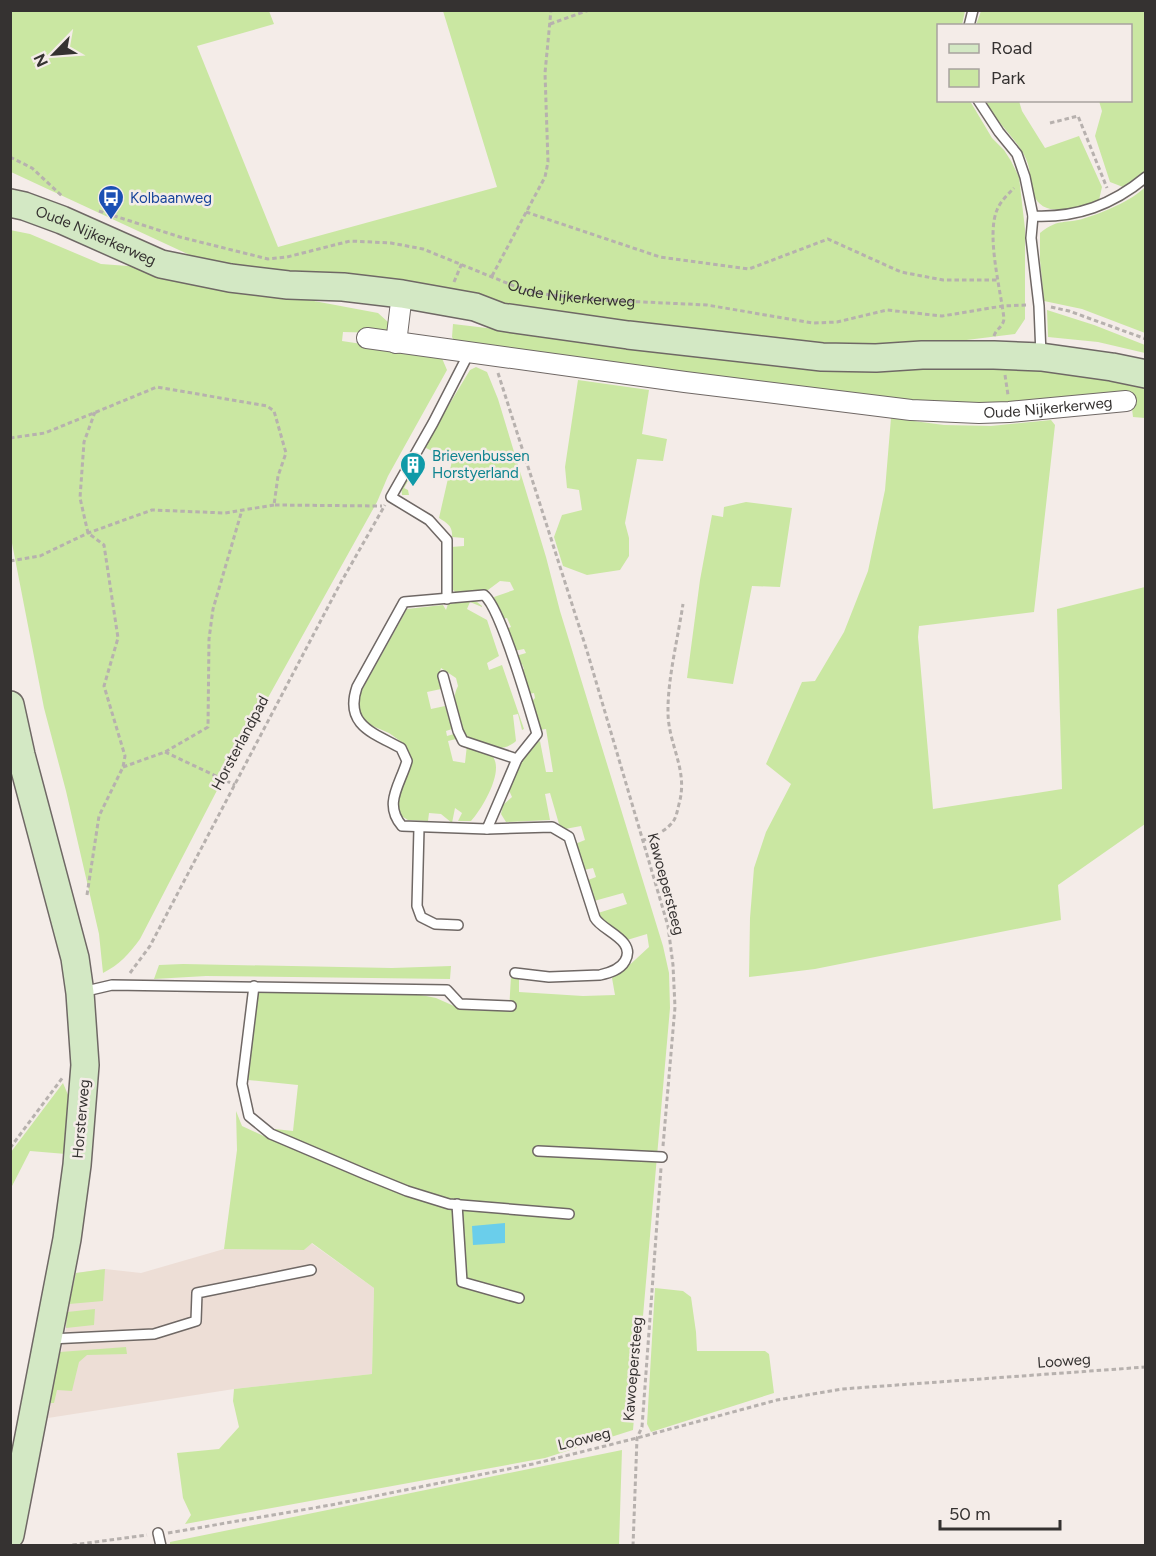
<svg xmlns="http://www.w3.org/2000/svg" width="1156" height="1556" font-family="Figtree,sans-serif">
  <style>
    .built { fill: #edded6 }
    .green { fill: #cae7a2 }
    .water { fill: #6aceeb }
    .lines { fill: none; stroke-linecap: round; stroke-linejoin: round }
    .lane-casing { stroke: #6f6865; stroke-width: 12 }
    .street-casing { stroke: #6f6865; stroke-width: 22 }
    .secondary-casing { stroke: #6f6865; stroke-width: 30 }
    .path { stroke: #b7b1ae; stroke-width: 3; stroke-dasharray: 4.5 3; stroke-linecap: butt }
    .lane { stroke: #fff; stroke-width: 9 }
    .street { stroke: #fff; stroke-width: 20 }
    .secondary { stroke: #d3e8c4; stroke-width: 27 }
    .labels { text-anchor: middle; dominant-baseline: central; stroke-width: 5; stroke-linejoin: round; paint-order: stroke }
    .transit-label { font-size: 15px; fill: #164399; stroke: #f4ece8; text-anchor: start }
    .street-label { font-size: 15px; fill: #353231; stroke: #f4ece8 }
    .culture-label { font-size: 15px; fill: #0d838f; stroke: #f4ece8; text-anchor: start }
  </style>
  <rect width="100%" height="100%" fill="#f4ece8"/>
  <polygon class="built" points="311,1243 374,1288 372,1374 234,1389 48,1418 66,1328 67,1312 76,1273 105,1269 141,1273 224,1249 304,1250"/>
  <g class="green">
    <polygon points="11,11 269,11 274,24 197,46 278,247 497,187 443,11 965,11 962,25 938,26 938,100 970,101 992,138 1004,150 1011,161 1019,177 1025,229 1025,319 1015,334 918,346 782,344 277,274 194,257 11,172"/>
    <polygon points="981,11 1145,11 1145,171 1123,187 1110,182 1095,136 1102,111 1099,101 1130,100 1130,26 976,25"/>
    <path d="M986,101H1019L1022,111L1045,148L1079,136L1102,187L1099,200C1080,207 1042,221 1033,193C1029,179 1032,168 1023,153C1012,134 995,121 986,101Z"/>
    <path d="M1145,187V333L1082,309L1044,301L1040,260V233C1060,217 1065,225 1085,218C1102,213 1133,200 1145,187Z"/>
    <path d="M10,230L30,234L101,264L142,267L244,288L378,313L388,322V329L382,333L343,332L342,341L441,356L447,370L388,476L377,502L226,773L140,939C129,954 119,965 103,973L99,934L66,791L44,708L11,538Z"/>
    <polygon points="1047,310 1094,325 1145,345 1145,353 1098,342 1048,337"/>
    <polygon points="453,324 816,367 969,360 1145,380 1145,418 1133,417 1130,392 1035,402 916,405 456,344 452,337"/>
    <path d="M476,367L487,372L498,399L546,557L560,611L663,946L669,973L670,1008L633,1430L545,1458L185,1524L191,1515L183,1498L177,1453L219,1449L239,1427L233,1401L234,1389L372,1374L374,1288L312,1243L304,1250L224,1249L237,1150L236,1111L242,1126L270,1139L275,1129L293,1131L298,1085L248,1080L258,988L416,994L436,998L463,1010L509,1011L511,976L519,977V992L583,996L615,995L612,978L623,971L649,947L647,934L627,940L600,919L598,913L627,904L623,893L594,901L588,880L596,877L593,868L584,870L575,844L585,840L581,826L565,829L559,824L550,793L545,794L550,820L506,822L501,814L503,805L512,797L507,786L530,747L540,741L546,772H553L546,729L540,730L531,702L535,698L534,693L529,694L521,671L524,669L522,664L519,665L516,656L526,653L524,649L514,651L506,629L511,627L507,618L501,619L494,597L514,590L510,582L500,581L488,590L458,594L453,590L451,547L464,546V538L452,537C453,526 447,523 439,518L452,461L424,447L406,479L408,481L404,488L408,490L409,495H402L401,484L470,370Z"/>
    <polygon points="578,380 649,390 642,434 667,439 663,461 637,459 625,523 629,538 629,556 620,570 587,575 563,566 554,537 562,515 582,510 579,490 567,488 565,467"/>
    <polygon points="891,418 944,425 991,426 1051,420 1055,425 1034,612 919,626 918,637 933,809 1062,789 1057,609 1145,587 1145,824 1058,885 1061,920 815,969 749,977 750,918 754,868 766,832 791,784 766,764 802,682 815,681 844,632 868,571 885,490"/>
    <polygon points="746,502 792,508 780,587 752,586 733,684 687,678 700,580 712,515 723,517 724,507"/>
    <path d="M471,601L477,602L482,606V607L470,602L467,609L487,620L499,656L487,663L489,670L502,665L524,729L522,730L518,714L513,715L516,741C512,745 505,748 499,748C493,748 468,739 464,734C454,723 451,698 458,686L456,678L441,668L438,678L441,689L427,692L431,709L445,706L452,729L446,731L447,736L454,734L456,739L448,741L453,761L465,763L467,745C476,747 487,749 493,757C504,772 482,809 471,821H458L462,813L455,808L452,823L441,814L429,813L428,821L408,820L398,814L396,801L409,767V755L403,743L389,733L368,724L359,714L358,697L407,609L443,605L446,610L448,604Z"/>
    <polygon points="183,964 392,968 451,966 450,979 206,976 154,979 159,965"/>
    <polygon points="63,1083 71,1102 66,1154 30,1151 11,1188 11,1152"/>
    <polygon points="105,1269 103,1301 69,1304 76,1273"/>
    <polygon points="655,1288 683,1291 691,1297 696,1332 697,1351 765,1351 769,1354 774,1393 651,1432 647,1424"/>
    <polygon points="95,1309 94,1325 66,1328 67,1312"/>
    <polygon points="126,1347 127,1354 87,1355 79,1362 72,1391 57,1390 54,1403 49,1403 60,1352"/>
    <polygon points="622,1450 619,1545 170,1546 170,1542"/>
  </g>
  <polygon class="water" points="505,1223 505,1243 473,1245 472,1226"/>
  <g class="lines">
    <defs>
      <g id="lane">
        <polyline points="969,26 973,10"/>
        <polyline points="978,100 999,132 1017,154 1025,177 1033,216 1031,238 1039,306 1041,355"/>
        <path d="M1033,216C1077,218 1112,205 1146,177"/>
        <path d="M484,595C501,608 529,708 537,734L517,759L487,829L402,826C383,804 400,785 407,761L401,748C373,733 344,725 357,687L404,602Z"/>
        <polyline points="447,599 447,540 429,520 391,497 433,423 469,353"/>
        <polyline points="443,676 458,731 463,741 517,759"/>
        <polyline points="419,828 417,906 421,917 435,924 458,925"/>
        <path d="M487,829L552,827L569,837L595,918C602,931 637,940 625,961C620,970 609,973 600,975L549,977L515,973"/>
        <polyline points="254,986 242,1084 249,1116 271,1134 365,1174 407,1191 449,1204 569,1214"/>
        <polyline points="82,992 112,985 447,990 460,1004 511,1006"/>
        <polyline points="538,1151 662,1157"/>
        <polyline points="457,1204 462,1282 519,1298"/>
        <polyline points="50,1339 154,1334 196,1321 197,1293 311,1270"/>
        <polyline points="158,1533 161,1546"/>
      </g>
      <g id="street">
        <path id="s2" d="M367,338L685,382L911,410L979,413L1009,412L1126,401"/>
        <polyline points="396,343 402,294"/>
      </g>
      <g id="secondary">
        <path id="s3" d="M10,203L24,206L62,220L161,264L230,278L288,285L343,287L402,294L475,307L501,317L628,335L822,357L876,358L922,355H994L1041,357L1112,367L1146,374"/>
        <polyline points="10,705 21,755 75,958 80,993 85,1065 77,1165 67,1239 10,1535"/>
      </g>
    </defs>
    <use href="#lane" class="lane-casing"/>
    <use href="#street" class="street-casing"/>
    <use href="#secondary" class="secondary-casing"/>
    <g class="path">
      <polyline points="550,24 589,10"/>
      <polyline points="1050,123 1078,116 1107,188"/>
      <polyline points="10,157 32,168 62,196"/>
      <path id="s1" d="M99,211L180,237L268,259L287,257L350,241L391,243L423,249L524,290L550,295L601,300L707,305L813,323L837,322L887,310L942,316L1003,306L1026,305"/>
      <polyline points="526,212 660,257 749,269 828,239 901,272 943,280 998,280"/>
      <polyline points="492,276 545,177 548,162 545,73 551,10"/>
      <polyline points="454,282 462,263"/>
      <polyline points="1051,307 1069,311 1146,339"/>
      <path d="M994,336C996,329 1003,327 1004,319C1001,291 986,236 997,210C1000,202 1008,194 1014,188"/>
      <polyline points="498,373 587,651 668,926 673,965 675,1007 663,1146"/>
      <polyline points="1005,375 1008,395"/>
      <polyline points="10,438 45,433 157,387 267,406 274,411 286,453 278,476 274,505 382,506"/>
      <polyline points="10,561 40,556 88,533 152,510 225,513 274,505"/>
      <polyline points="165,752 235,785"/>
      <polyline points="123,767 165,752 208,727 209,639 213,609 242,510"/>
      <path d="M642,841C651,836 663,833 670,825C676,820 677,812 679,804C689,769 667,744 668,709C668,678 678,637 683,604"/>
      <polyline points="87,895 99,816 123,767 125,756 104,686 118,638 104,545 88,533 80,498 84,442 95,412"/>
      <polyline points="130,973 150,946 340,584 385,505"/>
      <polyline points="10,1148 63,1077"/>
      <polyline points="168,1533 331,1505 533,1464 637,1438 777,1400 842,1389 1146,1367"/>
      <polyline points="65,1546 147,1535"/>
      <polyline points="633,1546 637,1438 642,1427 661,1168"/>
    </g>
    <use href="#lane" class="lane"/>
    <use href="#street" class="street"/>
    <use href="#secondary" class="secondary"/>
  </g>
  <defs>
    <symbol id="bus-pin" viewBox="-11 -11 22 30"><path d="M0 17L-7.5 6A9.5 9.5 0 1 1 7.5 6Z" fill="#1a4fb4" stroke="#f4ece8"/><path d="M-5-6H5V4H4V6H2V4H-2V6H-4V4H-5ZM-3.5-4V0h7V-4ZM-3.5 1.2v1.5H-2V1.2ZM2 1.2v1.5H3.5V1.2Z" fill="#fff"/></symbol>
    <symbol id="building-pin" viewBox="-11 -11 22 30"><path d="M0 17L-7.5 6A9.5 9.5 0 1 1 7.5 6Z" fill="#0f9aa8" stroke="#f4ece8"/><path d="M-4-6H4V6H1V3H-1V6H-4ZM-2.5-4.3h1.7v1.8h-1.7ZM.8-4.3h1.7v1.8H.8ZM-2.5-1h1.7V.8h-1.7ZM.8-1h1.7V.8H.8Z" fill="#fff"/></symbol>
  </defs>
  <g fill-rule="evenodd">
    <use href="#bus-pin" x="96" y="183" width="30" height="40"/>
    <use href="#building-pin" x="398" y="450" width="30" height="40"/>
  </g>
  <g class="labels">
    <g class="transit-label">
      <text x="130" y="198">Kolbaanweg</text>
    </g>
    <g class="street-label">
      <text stroke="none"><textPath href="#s3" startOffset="92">Oude Nijkerkerweg</textPath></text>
      <text stroke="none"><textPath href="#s1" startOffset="490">Oude Nijkerkerweg</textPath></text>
      <text stroke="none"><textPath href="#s2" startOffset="686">Oude Nijkerkerweg</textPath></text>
      <text transform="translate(240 743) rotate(-62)">Horsterlandpad</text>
      <text transform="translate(666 884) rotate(75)">Kawoepersteeg</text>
      <text transform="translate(81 1119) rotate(-85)">Horsterweg</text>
      <text transform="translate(1064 1361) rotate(-4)">Looweg</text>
      <text transform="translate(633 1369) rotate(-85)">Kawoepersteeg</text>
      <text transform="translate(584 1439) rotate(-14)">Looweg</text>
    </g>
    <g class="culture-label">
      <text x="432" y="456">Brievenbussen<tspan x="432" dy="17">Horstyerland</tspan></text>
    </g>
  </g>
  <rect width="1156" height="1556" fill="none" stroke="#353231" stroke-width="24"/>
  <rect x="937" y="24" width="195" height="78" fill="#f4ece8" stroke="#a8a29f" stroke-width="1.5"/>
  <rect x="949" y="44" width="30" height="9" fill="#d3e8c4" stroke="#a8a29f" stroke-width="1.5"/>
  <text x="991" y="54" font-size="18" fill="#353231">Road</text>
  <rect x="949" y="69" width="30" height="18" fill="#cae7a2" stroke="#a8a29f" stroke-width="1.5"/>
  <text x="991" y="84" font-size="18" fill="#353231">Park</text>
  <g transform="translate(54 54) rotate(245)" stroke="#f4ece8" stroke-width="4.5" paint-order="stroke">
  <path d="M0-4.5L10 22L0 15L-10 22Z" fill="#353231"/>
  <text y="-9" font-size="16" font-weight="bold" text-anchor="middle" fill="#353231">N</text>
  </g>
  <path d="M940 1520v9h120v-9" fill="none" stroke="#353231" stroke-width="3"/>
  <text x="949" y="1520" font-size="18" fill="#353231" stroke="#f4ece8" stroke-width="4.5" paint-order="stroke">50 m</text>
</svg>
